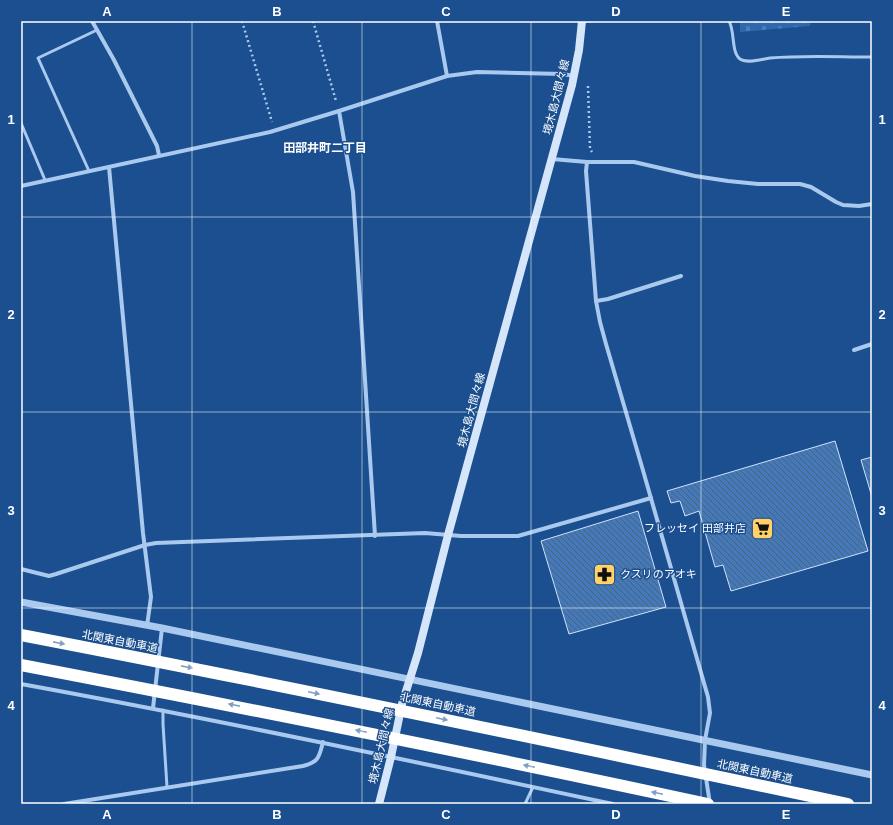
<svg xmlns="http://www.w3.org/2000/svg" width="893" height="825" font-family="Arial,'Noto Sans JP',sans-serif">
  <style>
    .cemetery { fill: url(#cemetery-stones) }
    .building { fill: url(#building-back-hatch); stroke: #cfe3fa }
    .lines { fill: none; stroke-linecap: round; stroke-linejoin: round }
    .path { stroke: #a9c9ee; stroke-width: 2.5; stroke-dasharray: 2 3; stroke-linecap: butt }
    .service { stroke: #a9c9ee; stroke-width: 3 }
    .minor { stroke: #a9c9ee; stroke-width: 4 }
    .tertiary { stroke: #a9c9ee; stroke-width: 7 }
    .secondary { stroke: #d6e6fa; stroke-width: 8 }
    .motorway-bridge { stroke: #fff; stroke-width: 12 }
    .oneway { fill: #829ec1 }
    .grid { fill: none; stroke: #fff; stroke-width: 1; stroke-opacity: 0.55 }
    .labels { text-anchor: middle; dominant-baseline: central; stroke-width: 3; stroke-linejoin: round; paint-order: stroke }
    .street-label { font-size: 11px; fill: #fff; stroke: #1b4f8f }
    .poi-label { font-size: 11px; fill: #fff; stroke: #1b4f8f; text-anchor: end }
    .neighbourhood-label { font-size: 12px; font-weight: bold; fill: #fff; stroke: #1b4f8f }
    .neatline { fill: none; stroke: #fff; stroke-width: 1.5 }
    .grid-label { font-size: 13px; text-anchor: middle; font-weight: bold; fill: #fff }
  </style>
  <defs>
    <pattern id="cemetery-stones" width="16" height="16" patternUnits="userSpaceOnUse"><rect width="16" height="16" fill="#2e69ad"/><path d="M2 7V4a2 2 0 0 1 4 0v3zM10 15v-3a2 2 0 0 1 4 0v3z" fill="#4d80b9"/></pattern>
    <pattern id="building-back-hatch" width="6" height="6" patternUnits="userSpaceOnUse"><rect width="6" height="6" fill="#4478b7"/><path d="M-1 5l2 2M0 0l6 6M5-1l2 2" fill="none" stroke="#486282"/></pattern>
  </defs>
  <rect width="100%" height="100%" fill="#1b4f8f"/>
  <polygon class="cemetery" points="740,21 810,21 810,26 740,32"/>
  <g class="building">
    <polygon points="835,441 868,551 731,591 723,565 715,567 699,511 685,516 680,501 671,503 667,491"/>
    <polygon points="872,457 872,497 861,460"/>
    <polygon points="638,511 666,607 569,634 541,541"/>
  </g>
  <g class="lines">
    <g class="path">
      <polyline points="242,21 272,122"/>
      <polyline points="313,21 336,101"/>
      <polyline points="588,86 590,149 592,152"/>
    </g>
    <g class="service">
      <polyline points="582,21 592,21"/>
      <path d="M729,21C735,31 731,52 740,59C747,64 762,59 770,58C803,55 838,57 872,57"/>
      <polyline points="21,123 45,180"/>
      <polyline points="89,171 38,58 97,30"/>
      <polyline points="163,710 163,724 167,787"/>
      <polyline points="525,804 533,787"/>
    </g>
    <g class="minor">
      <polyline points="92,21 114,60 157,146 159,155"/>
      <polyline points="437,21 447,76"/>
      <polyline points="339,111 353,192 375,536"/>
      <polyline points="552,159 587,162 634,162 695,176 728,181 758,184 800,184 811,187 836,202 843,205 859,206 872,204"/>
      <polyline points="587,162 586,171 596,301 600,322 606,344 642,467 708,697 710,713 705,740 704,765 710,804"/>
      <polyline points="109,167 143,533 151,597 147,626"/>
      <polyline points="21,186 270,132 339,111 447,76 477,72 563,74 574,76"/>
      <polyline points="596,301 608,299 681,276"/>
      <polyline points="854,350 872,344"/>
      <polyline points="21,569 49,576 56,574 145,545 156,543 425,533 461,536 518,536 651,498"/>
      <path d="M21,684C219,720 416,762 613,804"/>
      <polyline points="153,708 162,628"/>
      <path d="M64,804L303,766C319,762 319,757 323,742"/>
    </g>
    <polyline class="tertiary" points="21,602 162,628 872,775"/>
    <polyline class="secondary" points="379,804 391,757 402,704 418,653 448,535 572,85 579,50 582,21"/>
    <g class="motorway-bridge">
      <path d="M21,635C297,688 573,746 848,804"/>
      <path d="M21,665C251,709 480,755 708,804"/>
    </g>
  </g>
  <defs><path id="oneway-solid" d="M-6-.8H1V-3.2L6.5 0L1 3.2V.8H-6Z"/></defs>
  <g class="oneway">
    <use href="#oneway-solid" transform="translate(59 643) rotate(11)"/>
    <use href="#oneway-solid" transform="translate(187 667) rotate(11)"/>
    <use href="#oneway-solid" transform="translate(314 693) rotate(12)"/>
    <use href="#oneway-solid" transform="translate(234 705) rotate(-169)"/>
    <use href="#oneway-solid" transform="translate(442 719) rotate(12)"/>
    <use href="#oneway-solid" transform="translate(361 731) rotate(-168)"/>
    <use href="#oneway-solid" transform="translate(529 766) rotate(-168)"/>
    <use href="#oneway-solid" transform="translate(657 793) rotate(-168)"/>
  </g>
  <path class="grid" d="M192,21V804M362,21V804M531,21V804M701,21V804M21,217H872M21,412H872M21,608H872"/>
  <defs>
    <symbol id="supermarket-square" viewBox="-11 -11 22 22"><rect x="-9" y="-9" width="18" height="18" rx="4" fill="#ffd166" stroke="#1b4f8f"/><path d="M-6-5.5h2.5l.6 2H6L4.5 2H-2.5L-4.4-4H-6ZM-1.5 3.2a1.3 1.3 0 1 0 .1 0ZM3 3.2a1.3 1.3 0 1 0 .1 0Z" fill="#111"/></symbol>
    <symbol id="pharmacy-square" viewBox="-11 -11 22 22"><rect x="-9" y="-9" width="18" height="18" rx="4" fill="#ffd166" stroke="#1b4f8f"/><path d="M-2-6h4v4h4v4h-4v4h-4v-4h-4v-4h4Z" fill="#111"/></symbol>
  </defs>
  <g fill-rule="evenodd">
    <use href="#supermarket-square" x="750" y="516" width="25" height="25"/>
    <use href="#pharmacy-square" x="592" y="562" width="25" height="25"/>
  </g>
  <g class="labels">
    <g class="street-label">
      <text transform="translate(556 97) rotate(-76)">境木島大間々線</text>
      <text transform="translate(471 410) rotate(-75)">境木島大間々線</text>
      <text transform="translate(120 641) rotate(11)">北関東自動車道</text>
      <text transform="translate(438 704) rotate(12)">北関東自動車道</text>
      <text transform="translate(381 746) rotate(-77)">境木島大間々線</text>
      <text transform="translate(755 771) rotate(12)">北関東自動車道</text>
    </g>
    <g class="poi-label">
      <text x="746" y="528">フレッセイ 田部井店</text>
      <text x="620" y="574" text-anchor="start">クスリのアオキ</text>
    </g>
    <g class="neighbourhood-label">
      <text x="325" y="148">田部井町二丁目</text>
    </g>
  </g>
  <rect width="893" height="825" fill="none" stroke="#1b4f8f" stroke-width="44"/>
  <rect x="22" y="22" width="849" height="781" class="neatline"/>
  <g class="grid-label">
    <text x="107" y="16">A</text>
    <text x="277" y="16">B</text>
    <text x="446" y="16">C</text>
    <text x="616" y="16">D</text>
    <text x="786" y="16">E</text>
    <text x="11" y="124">1</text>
    <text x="882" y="124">1</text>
    <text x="11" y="319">2</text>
    <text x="882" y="319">2</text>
    <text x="11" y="515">3</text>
    <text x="882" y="515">3</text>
    <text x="11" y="710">4</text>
    <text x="882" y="710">4</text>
    <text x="107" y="819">A</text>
    <text x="277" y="819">B</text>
    <text x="446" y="819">C</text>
    <text x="616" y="819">D</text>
    <text x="786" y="819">E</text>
  </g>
</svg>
